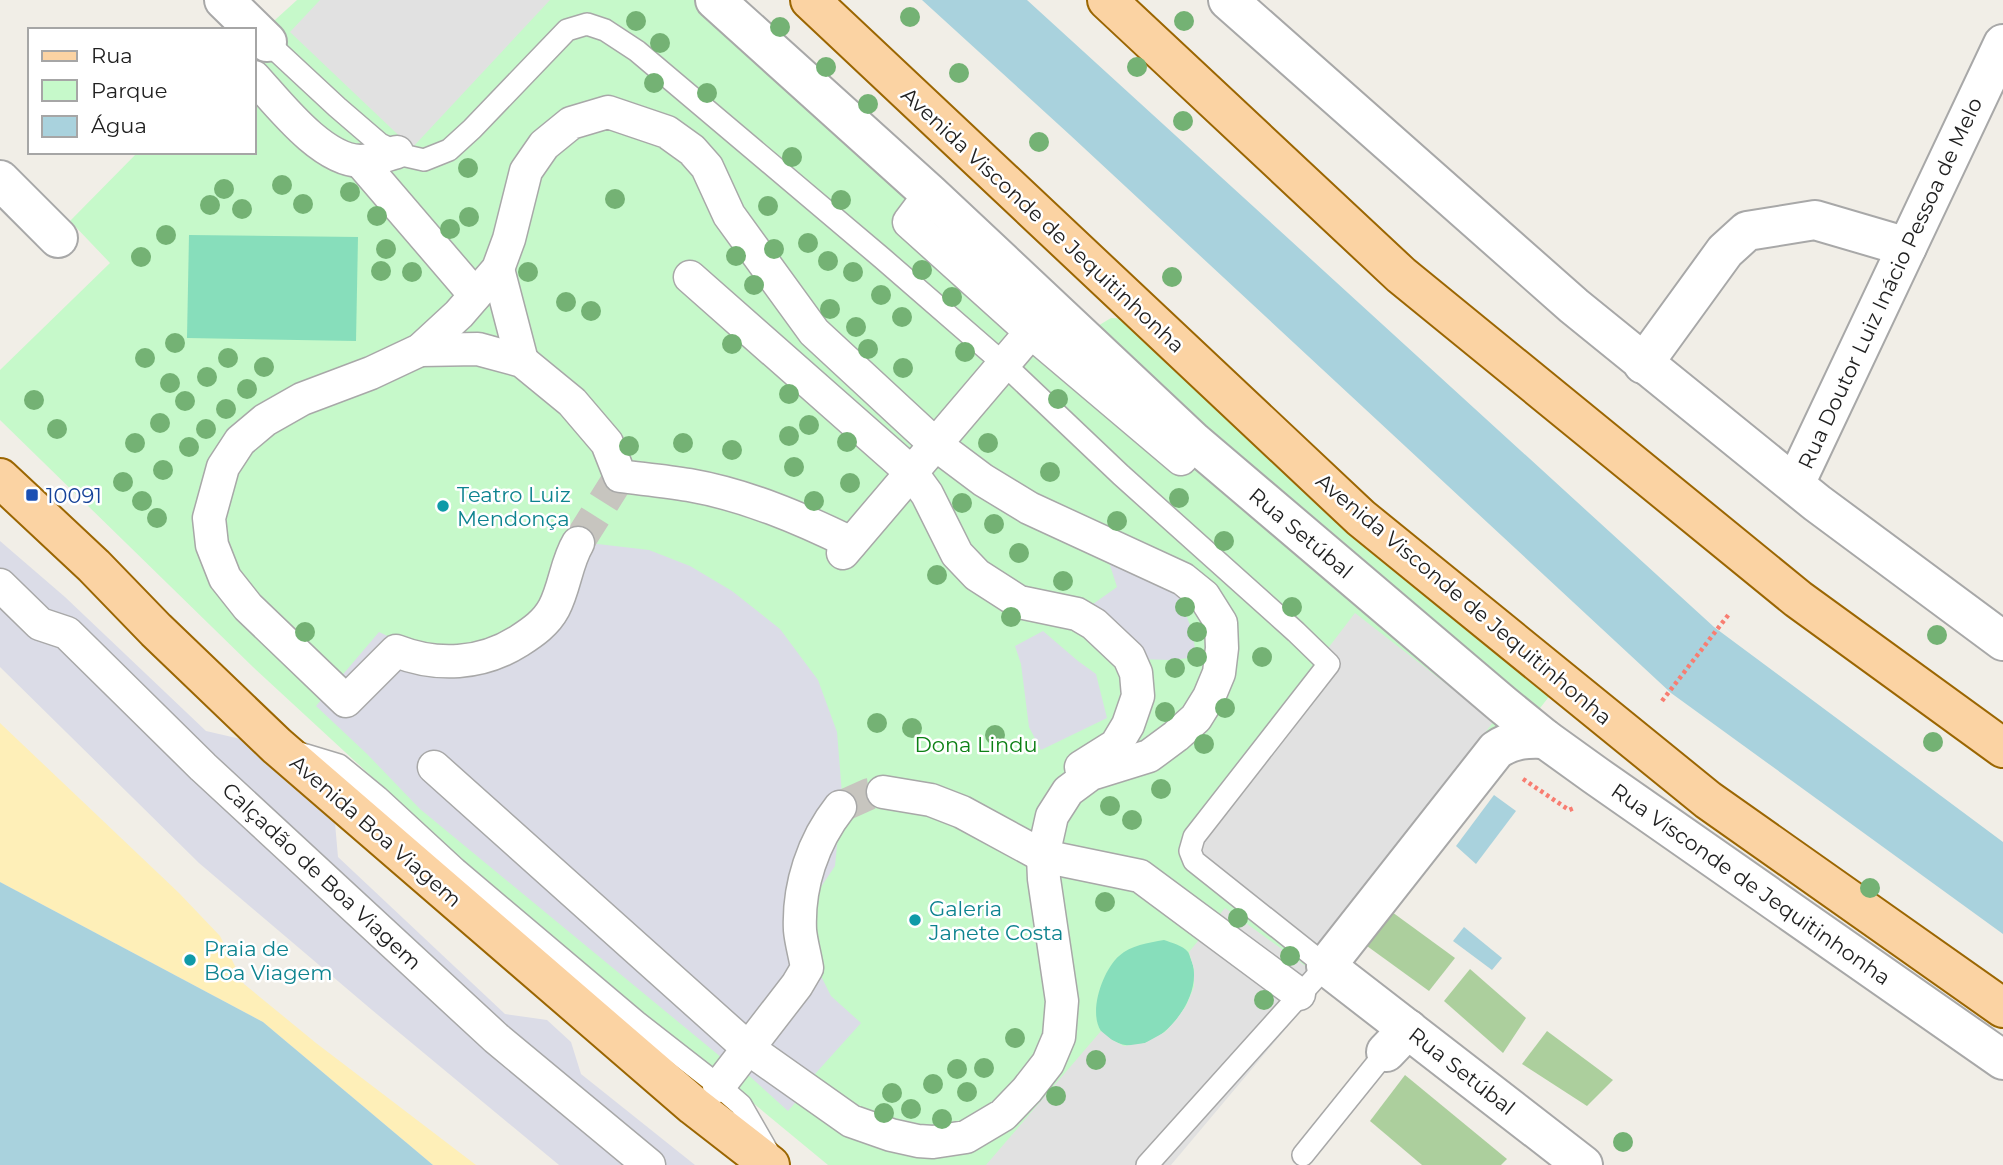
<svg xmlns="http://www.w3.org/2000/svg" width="2003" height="1165" font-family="Montserrat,sans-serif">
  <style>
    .forest { fill: #accf9d }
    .sand { fill: #feefb8 }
    .park { fill: #c6f9ca }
    .pitch { fill: #87debb }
    .parking { fill: #e1e1e1 }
    .plaza { fill: #dbdce7 }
    .water { fill: #a9d2dd }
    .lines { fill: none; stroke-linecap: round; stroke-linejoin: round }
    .pedestrian-tunnel { stroke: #c7c5bf; stroke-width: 32; stroke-dasharray: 32 16; stroke-linecap: butt }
    .service-casing { stroke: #a8a8a8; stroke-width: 24 }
    .pedestrian-casing { stroke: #a8a8a8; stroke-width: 35 }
    .minor-casing { stroke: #a8a8a8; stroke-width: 42 }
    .tertiary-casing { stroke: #a8a8a8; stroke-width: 42 }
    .primary-casing { stroke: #9b6602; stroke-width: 42 }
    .path { stroke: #f87d71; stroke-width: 4.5; stroke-dasharray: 3.5 3.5; stroke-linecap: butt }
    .service { stroke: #fff; stroke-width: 21 }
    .pedestrian { stroke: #fff; stroke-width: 32 }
    .minor { stroke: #fff; stroke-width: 38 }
    .tertiary { stroke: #fff; stroke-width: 38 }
    .primary { stroke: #fbd3a3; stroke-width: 38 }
    .tree { fill: #74b274 }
    .transit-dot { fill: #1a4fb4; stroke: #fff; stroke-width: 2.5 }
    .culture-dot { fill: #0f9aa8; stroke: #fff; stroke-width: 2.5 }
    .labels { text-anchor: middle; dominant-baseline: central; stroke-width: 5; stroke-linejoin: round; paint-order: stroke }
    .street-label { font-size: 21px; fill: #212121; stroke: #fff }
    .culture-label { font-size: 21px; fill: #0d838f; stroke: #fff; text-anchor: start }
    .transit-label { font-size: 21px; fill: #164399; stroke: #fff; text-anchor: start }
    .park-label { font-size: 21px; fill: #0d8015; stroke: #fff }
  </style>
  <rect width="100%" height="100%" fill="#f1eee7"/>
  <g class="forest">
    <polygon points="1392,912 1455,958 1429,991 1367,946"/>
    <polygon points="1470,969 1526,1018 1503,1053 1444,1001"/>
    <polygon points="1547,1031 1613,1080 1587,1106 1522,1064"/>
    <polygon points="1405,1075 1507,1159 1501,1165 1422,1165 1370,1121"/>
  </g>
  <polygon class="sand" points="0,723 179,893 220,936 244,984 316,1043 476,1165 433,1165 263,1022 0,882"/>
  <polygon class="park" points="297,0 699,0 1096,327 1111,318 1131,319 1565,676 1350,953 1168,1165 828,1165 523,913 436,836 253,667 0,420 0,370 110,263 70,221 138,152 254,152 254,39"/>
  <g class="pitch">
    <polygon points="189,235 358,237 356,341 187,338"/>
    <path d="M1164,940C1172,943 1182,945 1188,952C1189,953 1191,960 1192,962C1205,1000 1153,1063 1114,1041C1110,1039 1103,1035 1101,1031C1088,1012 1103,970 1119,956C1131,945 1148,943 1164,940Z"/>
  </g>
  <g class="parking">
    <polygon points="320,0 550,0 412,148 290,32"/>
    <polygon points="1355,613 1494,721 1321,947 1182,839"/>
    <polygon points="1225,908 1326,981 1171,1165 986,1165 1101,1031 1112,1040 1124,1046 1145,1043 1165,1032 1176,1020 1186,1006 1194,987 1194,969 1189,952"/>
  </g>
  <g class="plaza">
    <polygon points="0,541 65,597 206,731 245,740 318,803 335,823 338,857 505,1014 547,1020 571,1042 581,1074 695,1165 559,1165 372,1010 199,863 0,667"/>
    <polygon points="589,543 649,550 690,566 732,591 780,629 818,680 837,732 842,794 835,866 821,887 813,905 815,964 831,996 861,1023 815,1074 807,1089 788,1111 745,1072 733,1067 420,809 367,754 316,706 379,632 398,641 428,649 496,642 528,623"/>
    <polygon points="1107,556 1151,573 1179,596 1191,628 1197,657 1172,660 1137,659 1086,609 1117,587"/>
    <polygon points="1043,631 1078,661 1096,674 1107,718 1041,750 1029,727 1021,664 1015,646"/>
  </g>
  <g class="water">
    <polygon points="922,0 1027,0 1714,627 2003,842 2003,934 1671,693 1070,135"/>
    <polygon points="1494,795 1516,811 1476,864 1456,846"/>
    <polygon points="0,882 263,1022 433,1165 0,1165"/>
    <polygon points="1464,927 1502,958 1492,970 1453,941"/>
  </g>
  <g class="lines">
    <g class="pedestrian-tunnel">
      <polyline points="578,543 620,476"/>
      <polyline points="840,807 869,794 883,792"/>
    </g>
    <defs>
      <g id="service">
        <polyline points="267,42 337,107 380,144 402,155 424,160 449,150 472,129 567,30 587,24 605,30 637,51 882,258 1004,364 1121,475 1296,632 1329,664 1194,837 1190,851 1194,861 1326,966 1147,1165"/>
        <polyline points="296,752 339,765 378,797 456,869 637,1022 719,1086 741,1105 768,1152"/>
        <polyline points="1303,1155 1386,1052"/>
      </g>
      <g id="pedestrian">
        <path d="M254,77C278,103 321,160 360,161C371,161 386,155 397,152"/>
        <polyline points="360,161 475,295"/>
        <polyline points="930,194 909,222 1031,332 1181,459 1194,442"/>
        <polyline points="498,269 522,361"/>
        <polyline points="690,277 911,472 927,494 957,554 977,575 1019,602 1077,614 1094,624 1129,657 1136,673 1138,696 1128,725 1116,745 1081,767"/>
        <path d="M420,350L478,349L522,361L572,402L607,443L620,476C643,479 666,481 689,485C746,495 800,518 851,543"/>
        <polyline points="843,553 1031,332"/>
        <polyline points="0,585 40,624 67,633 203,767 496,1038 649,1165"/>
        <path d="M434,767L749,1049L851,1121L891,1135L918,1141L933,1142L966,1137L1003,1115L1027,1090L1048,1063L1059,1037L1062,1001L1044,879L1043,856L1052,816L1068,791L1091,774L1149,756L1176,736L1196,718L1209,697L1219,673L1222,648L1221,623L1204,596L1183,579L1029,508L983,480L935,444L814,332L729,215L707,167L692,150L667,132L608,112L571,123L544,145L526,171L509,239L498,269L459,314L420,350L371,373L302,399L265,420L240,441L223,467L209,518L212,545L225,578L248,607L346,701L396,651C437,667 481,665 519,641C533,632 546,623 554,608C565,587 566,563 578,543"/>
        <polyline points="883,792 931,800 962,812 1043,856 1140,876 1299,994"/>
        <path d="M719,1086L797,985L807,968C805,955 801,942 800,930C798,886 813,841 840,807"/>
      </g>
      <g id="minor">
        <polyline points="224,0 267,42"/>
        <polyline points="0,180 58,238"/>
        <polyline points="1643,364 1725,251 1747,231 1815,220 1907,247"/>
        <polyline points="1795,484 2003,44"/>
        <polyline points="1386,1052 1408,1029"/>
      </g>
      <g id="tertiary">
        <polyline points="715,0 930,194 1194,442 1502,704 1545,739 1595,775 2003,1060"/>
        <polyline points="1228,0 1574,306 1817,503 2003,641"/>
        <path d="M1545,739C1526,738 1512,739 1496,750L1326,966L1583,1165"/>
      </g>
      <g id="primary">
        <polyline points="810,0 1361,518 1708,800 2003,1008"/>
        <polyline points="1107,0 1401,275 1798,599 2003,748"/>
        <polyline points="0,478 94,566 156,630 277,746 694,1106 770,1165"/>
      </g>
    </defs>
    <use href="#service" class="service-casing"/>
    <use href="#pedestrian" class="pedestrian-casing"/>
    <use href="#minor" class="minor-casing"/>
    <use href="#tertiary" class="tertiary-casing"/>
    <use href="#primary" class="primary-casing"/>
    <g class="path">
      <polyline points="1662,701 1729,614"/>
      <polyline points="1523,779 1569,810 1574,808"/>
    </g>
    <use href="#service" class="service"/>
    <use href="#pedestrian" class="pedestrian"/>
    <use href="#minor" class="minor"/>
    <use href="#tertiary" class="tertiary"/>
    <use href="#primary" class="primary"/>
  </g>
  <g class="tree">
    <circle cx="910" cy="17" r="10"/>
    <circle cx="636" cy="21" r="10"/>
    <circle cx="1184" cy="21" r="10"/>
    <circle cx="780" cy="27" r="10"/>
    <circle cx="660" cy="43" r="10"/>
    <circle cx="826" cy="67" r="10"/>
    <circle cx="1137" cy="67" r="10"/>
    <circle cx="959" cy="73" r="10"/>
    <circle cx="654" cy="83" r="10"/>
    <circle cx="707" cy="93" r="10"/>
    <circle cx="868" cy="104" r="10"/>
    <circle cx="1183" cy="121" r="10"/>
    <circle cx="1039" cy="142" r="10"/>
    <circle cx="792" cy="157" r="10"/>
    <circle cx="468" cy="168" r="10"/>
    <circle cx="282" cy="185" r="10"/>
    <circle cx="224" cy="189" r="10"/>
    <circle cx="350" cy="192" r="10"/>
    <circle cx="615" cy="199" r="10"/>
    <circle cx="841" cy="200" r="10"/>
    <circle cx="303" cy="204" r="10"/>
    <circle cx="210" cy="205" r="10"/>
    <circle cx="768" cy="206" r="10"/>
    <circle cx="242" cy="209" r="10"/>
    <circle cx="377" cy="216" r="10"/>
    <circle cx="469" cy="217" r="10"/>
    <circle cx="450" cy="229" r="10"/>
    <circle cx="166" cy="235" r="10"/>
    <circle cx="808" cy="243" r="10"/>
    <circle cx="386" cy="249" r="10"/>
    <circle cx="774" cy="249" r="10"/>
    <circle cx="736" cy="256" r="10"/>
    <circle cx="141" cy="257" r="10"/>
    <circle cx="828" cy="261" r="10"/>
    <circle cx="922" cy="270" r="10"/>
    <circle cx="381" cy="271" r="10"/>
    <circle cx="412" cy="272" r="10"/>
    <circle cx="528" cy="272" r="10"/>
    <circle cx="853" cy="272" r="10"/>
    <circle cx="1172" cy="277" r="10"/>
    <circle cx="754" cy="285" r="10"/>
    <circle cx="881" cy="295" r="10"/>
    <circle cx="952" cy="297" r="10"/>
    <circle cx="566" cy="302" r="10"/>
    <circle cx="830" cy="309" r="10"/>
    <circle cx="591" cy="311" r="10"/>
    <circle cx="902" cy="317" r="10"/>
    <circle cx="856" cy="327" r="10"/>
    <circle cx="175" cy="343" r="10"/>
    <circle cx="732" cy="344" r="10"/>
    <circle cx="868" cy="349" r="10"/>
    <circle cx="965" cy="352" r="10"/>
    <circle cx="145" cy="358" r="10"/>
    <circle cx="228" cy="358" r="10"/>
    <circle cx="264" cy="367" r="10"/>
    <circle cx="903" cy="368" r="10"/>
    <circle cx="207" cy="377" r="10"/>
    <circle cx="170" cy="383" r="10"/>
    <circle cx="247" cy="389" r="10"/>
    <circle cx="789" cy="394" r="10"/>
    <circle cx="1058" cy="399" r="10"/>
    <circle cx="34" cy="400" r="10"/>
    <circle cx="185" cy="401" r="10"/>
    <circle cx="226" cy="409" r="10"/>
    <circle cx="160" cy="423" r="10"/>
    <circle cx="809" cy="425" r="10"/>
    <circle cx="57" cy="429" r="10"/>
    <circle cx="206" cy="429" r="10"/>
    <circle cx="789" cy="436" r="10"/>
    <circle cx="847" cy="442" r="10"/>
    <circle cx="135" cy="443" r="10"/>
    <circle cx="683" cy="443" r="10"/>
    <circle cx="988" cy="443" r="10"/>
    <circle cx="629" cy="446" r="10"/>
    <circle cx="189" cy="447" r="10"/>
    <circle cx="732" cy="450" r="10"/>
    <circle cx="794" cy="467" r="10"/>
    <circle cx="163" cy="470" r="10"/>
    <circle cx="1050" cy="472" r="10"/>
    <circle cx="123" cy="482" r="10"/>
    <circle cx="850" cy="483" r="10"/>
    <circle cx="1179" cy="498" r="10"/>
    <circle cx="142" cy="501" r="10"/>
    <circle cx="814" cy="501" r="10"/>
    <circle cx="962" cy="503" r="10"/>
    <circle cx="157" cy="518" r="10"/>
    <circle cx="1117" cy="521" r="10"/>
    <circle cx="994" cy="524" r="10"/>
    <circle cx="1224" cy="541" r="10"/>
    <circle cx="1019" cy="553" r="10"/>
    <circle cx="937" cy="575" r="10"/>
    <circle cx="1063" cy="581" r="10"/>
    <circle cx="1185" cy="607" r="10"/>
    <circle cx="1292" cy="607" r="10"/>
    <circle cx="1011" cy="617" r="10"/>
    <circle cx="305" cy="632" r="10"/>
    <circle cx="1197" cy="632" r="10"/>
    <circle cx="1937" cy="635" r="10"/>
    <circle cx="1197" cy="657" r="10"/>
    <circle cx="1262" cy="657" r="10"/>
    <circle cx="1175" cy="668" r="10"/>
    <circle cx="1225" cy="708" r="10"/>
    <circle cx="1165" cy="712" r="10"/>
    <circle cx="877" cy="723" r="10"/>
    <circle cx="912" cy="728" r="10"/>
    <circle cx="995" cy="735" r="10"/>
    <circle cx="1933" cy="742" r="10"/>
    <circle cx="1204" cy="744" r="10"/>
    <circle cx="1161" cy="789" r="10"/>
    <circle cx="1110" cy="806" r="10"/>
    <circle cx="1132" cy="820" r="10"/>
    <circle cx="1870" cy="888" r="10"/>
    <circle cx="1105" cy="902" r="10"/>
    <circle cx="1238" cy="918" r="10"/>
    <circle cx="1290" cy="956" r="10"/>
    <circle cx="1264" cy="1000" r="10"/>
    <circle cx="1015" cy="1038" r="10"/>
    <circle cx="1096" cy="1060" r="10"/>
    <circle cx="984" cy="1068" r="10"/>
    <circle cx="957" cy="1069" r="10"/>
    <circle cx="933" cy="1084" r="10"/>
    <circle cx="967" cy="1092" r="10"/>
    <circle cx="892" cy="1093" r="10"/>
    <circle cx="1056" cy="1096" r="10"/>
    <circle cx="911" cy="1109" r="10"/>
    <circle cx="884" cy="1113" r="10"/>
    <circle cx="942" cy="1119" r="10"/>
    <circle cx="1623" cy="1142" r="10"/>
  </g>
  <rect class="transit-dot" x="25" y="488" width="14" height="14" rx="3.5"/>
  <g class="culture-dot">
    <circle cx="443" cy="506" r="7"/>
    <circle cx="915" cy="920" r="7"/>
    <circle cx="190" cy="960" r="7"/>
  </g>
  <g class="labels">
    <g class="street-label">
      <text transform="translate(1043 220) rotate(43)">Avenida Visconde de Jequitinhonha</text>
      <text transform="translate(1890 283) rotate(-65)">Rua Doutor Luiz Inácio Pessoa de Melo</text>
      <text transform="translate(1301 533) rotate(40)">Rua Setúbal</text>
      <text transform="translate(1464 599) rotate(40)">Avenida Visconde de Jequitinhonha</text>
      <text transform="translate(376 831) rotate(41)">Avenida Boa Viagem</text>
      <text transform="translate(322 876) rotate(43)">Calçadão de Boa Viagem</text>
      <text transform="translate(1751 884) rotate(35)">Rua Visconde de Jequitinhonha</text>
      <text transform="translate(1462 1071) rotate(38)">Rua Setúbal</text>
    </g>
    <g class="culture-label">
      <text x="457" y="494">Teatro Luiz<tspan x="457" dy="24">Mendonça</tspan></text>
      <text x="929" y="908">Galeria<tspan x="929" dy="24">Janete Costa</tspan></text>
      <text x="204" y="948">Praia de<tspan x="204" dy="24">Boa Viagem</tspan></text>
    </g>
    <g class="transit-label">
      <text x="46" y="495">10091</text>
    </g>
    <g class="park-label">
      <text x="976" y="744">Dona Lindu</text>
    </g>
  </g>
  <rect x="28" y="28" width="228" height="126" fill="#ffffff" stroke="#a6a6a6" stroke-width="2"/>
  <rect x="42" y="51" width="35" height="10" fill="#fbd3a3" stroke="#a6a6a6" stroke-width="2"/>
  <text x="91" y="63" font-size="21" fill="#212121">Rua</text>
  <rect x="42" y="80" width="35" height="21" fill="#c6f9ca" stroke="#a6a6a6" stroke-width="2"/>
  <text x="91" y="98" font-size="21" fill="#212121">Parque</text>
  <rect x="42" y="116" width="35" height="21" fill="#a9d2dd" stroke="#a6a6a6" stroke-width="2"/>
  <text x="91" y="133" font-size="21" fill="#212121">Água</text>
</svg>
